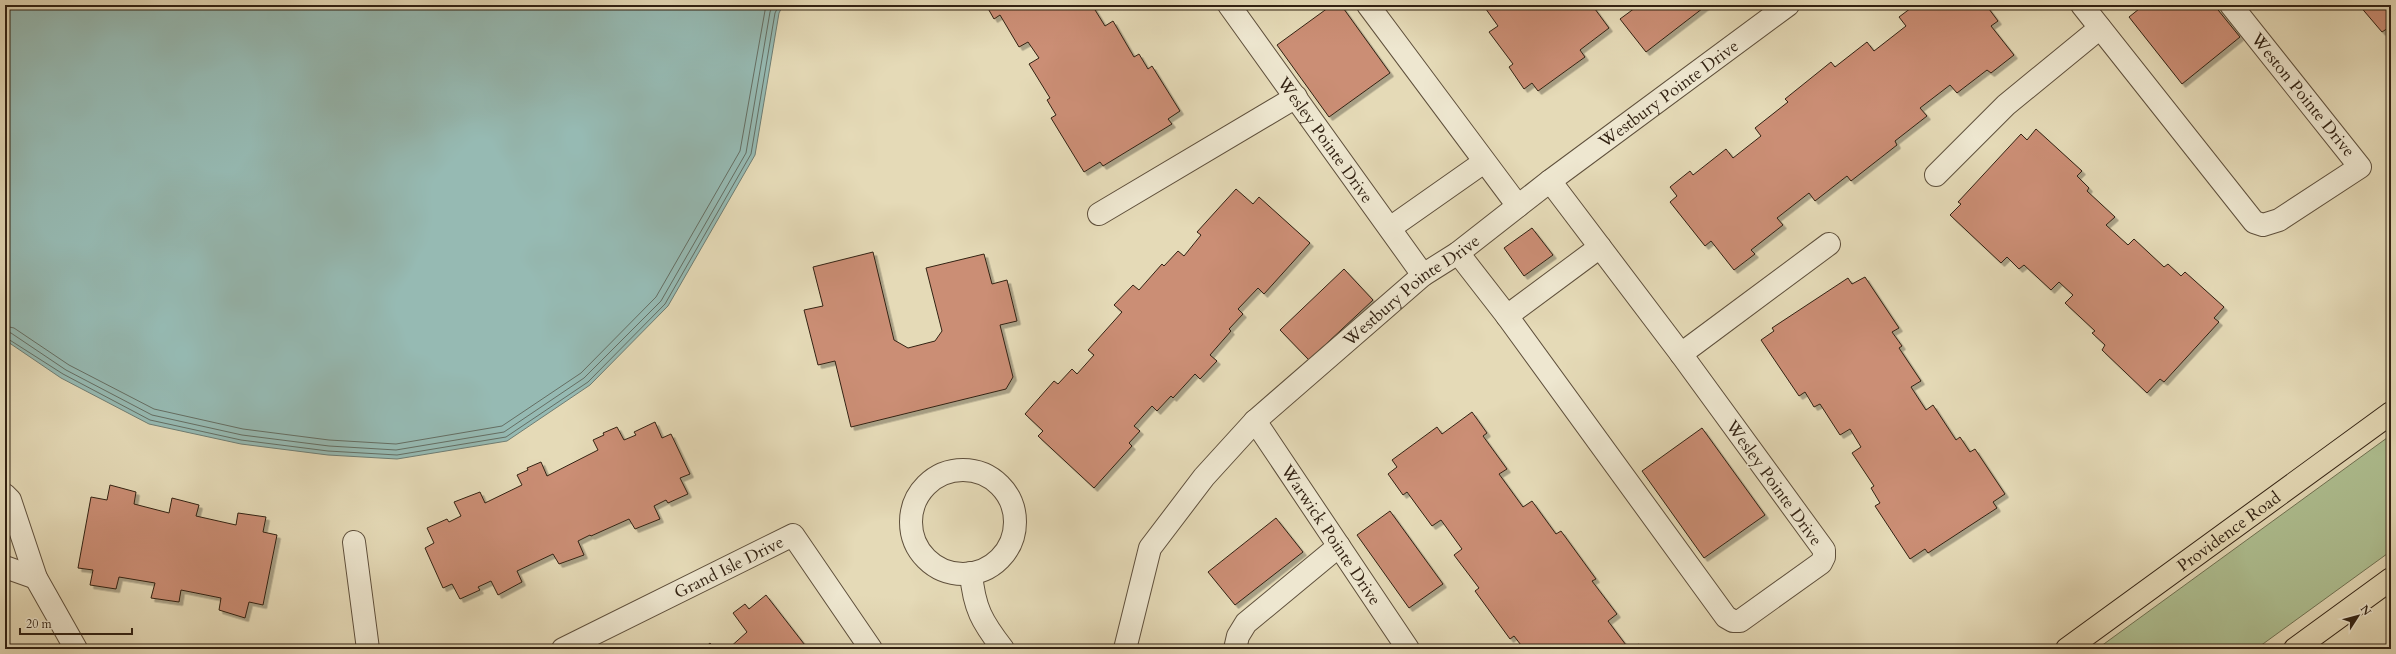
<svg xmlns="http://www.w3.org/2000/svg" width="2396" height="654" font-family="Cardo,serif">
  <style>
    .green { fill: #afc193; stroke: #707253 }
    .water { fill: #96bab3; stroke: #6e7d73 }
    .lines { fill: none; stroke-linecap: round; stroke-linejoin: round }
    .shore { stroke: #646e63; stroke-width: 1 }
    .building { fill: #cb8e74; stroke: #322213; filter: url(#shadow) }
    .minor-casing { stroke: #5f503c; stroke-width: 24 }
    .major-casing { stroke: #322213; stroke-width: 24 }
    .minor { stroke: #eee7d0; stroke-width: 22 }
    .major { stroke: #e5dab7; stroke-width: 22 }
    .labels { text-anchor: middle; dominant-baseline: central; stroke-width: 3.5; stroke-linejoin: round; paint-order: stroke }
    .street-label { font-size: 17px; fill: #322213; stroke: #eee7d0 }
  </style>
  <defs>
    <filter id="shadow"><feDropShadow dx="3.5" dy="3.5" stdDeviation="0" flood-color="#0004"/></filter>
  </defs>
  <rect width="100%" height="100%" fill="#e5dab7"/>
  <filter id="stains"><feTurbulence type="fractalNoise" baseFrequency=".005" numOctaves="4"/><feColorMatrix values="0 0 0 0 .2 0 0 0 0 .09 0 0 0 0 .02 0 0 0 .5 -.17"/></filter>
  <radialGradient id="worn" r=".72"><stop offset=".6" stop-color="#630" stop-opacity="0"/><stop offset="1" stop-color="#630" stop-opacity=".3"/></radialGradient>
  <polygon class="green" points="2391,435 2391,551 2256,649 2097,649"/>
  <polygon class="water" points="5,5 783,5 779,13 755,155 668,306 590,385 507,441 397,459 328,455 241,444 149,424 61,378 5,340"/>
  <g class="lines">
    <g class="shore">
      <polyline points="5,326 14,328 69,365 154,409 243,429 329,440 396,444 502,426 581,373 656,297 740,151 766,5"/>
      <polyline points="5,332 11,333 66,370 152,415 242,435 329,446 396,450 504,432 584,378 661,301 746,153 770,12 773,5"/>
      <polyline points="5,337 63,374 150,420 241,440 328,451 397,455 506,437 588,382 665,304 751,154 775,13 779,5"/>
    </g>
  </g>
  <g class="building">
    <polygon points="986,5 1092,5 1105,26 1113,21 1134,57 1139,54 1148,69 1152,66 1180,111 1168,119 1172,124 1103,166 1100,162 1084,172 1051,118 1056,115 1047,100 1050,98 1029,64 1039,58 1028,42 1019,47 1000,15 994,19"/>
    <polygon points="1332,5 1341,5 1390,73 1329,117 1277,45"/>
    <polygon points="1483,5 1587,5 1589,7 1592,5 1609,28 1580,50 1585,57 1538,91 1532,83 1524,89 1509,67 1513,64 1489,32 1498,26"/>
    <polygon points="1639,5 1707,5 1646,52 1620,19"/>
    <polygon points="1915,5 1986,5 1998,21 1991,26 2014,55 1991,73 1987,70 1957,93 1950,85 1920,108 1927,116 1895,141 1897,145 1851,181 1847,176 1815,201 1809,193 1777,218 1783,225 1751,250 1755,254 1734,270 1711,241 1705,246 1670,202 1677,196 1670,187 1690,171 1693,175 1726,149 1733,158 1761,136 1755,128 1788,102 1785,99 1831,62 1835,67 1867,42 1874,51 1906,26 1899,17"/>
    <polygon points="2144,5 2214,5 2240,37 2182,84 2129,17"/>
    <polygon points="2359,5 2391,5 2391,26 2382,32"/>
    <polygon points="2036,129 2082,171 2077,176 2089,188 2087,191 2115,217 2106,225 2128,245 2134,239 2164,267 2168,264 2181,276 2185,272 2224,307 2214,318 2219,322 2164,382 2160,379 2147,393 2102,350 2105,345 2092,333 2095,331 2065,303 2073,295 2059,282 2051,290 2024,265 2019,269 2007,257 2001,263 1950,215 1961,204 1958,202 2021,134 2027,140"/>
    <polygon points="1236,189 1253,204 1259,197 1310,243 1264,294 1258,288 1238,309 1243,314 1229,329 1231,331 1210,355 1217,361 1200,379 1195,374 1173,398 1171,396 1157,411 1152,406 1134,426 1140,431 1129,443 1132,446 1094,488 1038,436 1043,431 1025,414 1054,381 1058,384 1072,369 1077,374 1094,355 1088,350 1122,312 1114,305 1133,285 1139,290 1162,264 1164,266 1178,251 1184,256 1201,235 1197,232"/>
    <polygon points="1532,228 1553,255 1524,276 1504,248"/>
    <polygon points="873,252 894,340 908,348 935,341 942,331 926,268 984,254 992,284 1007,280 1017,321 1000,325 1013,377 1006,389 851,427 835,361 818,365 804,310 823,306 813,267"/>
    <polygon points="1344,269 1373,300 1309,360 1280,330"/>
    <polygon points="1865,277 1899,328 1892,332 1902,346 1899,348 1921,381 1911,387 1926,410 1933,405 1956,440 1960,437 1970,452 1975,449 2005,494 1993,502 1997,508 1928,553 1925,549 1910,559 1875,506 1880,503 1871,488 1874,486 1852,453 1861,447 1850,429 1840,435 1820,404 1814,407 1805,392 1799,396 1761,340 1774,331 1772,328 1848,278 1852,284"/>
    <polygon points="1472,412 1487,433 1483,436 1507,469 1499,474 1523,507 1532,501 1556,534 1561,531 1596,579 1592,581 1617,614 1608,621 1629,649 1524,649 1514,636 1510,639 1475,591 1479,588 1454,555 1462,549 1441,520 1432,526 1407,492 1403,495 1388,474 1397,467 1392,460 1437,427 1442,434"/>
    <polygon points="655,422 662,438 671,434 690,474 680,478 688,494 668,503 666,500 654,506 660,519 635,529 629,519 591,536 590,535 578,541 584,555 559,564 553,554 517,571 522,582 498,595 491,581 478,587 480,590 460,599 452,584 443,588 425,548 434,543 427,528 447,519 449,522 461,516 454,502 480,492 485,503 522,485 517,475 528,470 527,468 541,462 547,476 598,450 593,440 604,435 603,433 617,427 624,440 636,435 634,432"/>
    <polygon points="1702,428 1765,515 1704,558 1642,471"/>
    <polygon points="110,485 136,492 134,504 169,513 172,498 199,505 196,516 236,525 238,513 266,517 263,532 277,535 263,605 249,602 245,618 219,610 221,598 181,590 179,602 151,598 155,583 119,577 116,589 90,585 93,570 78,568 91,497 107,500"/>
    <polygon points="1390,511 1443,584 1409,608 1357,535"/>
    <polygon points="1276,518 1303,552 1235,605 1208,572"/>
    <polygon points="766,595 808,649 728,649 747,632 733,613 745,604 749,609"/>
    <polygon points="710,643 715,649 703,649"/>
    <polygon points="1639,644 1643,649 1632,649"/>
  </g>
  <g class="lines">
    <defs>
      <g id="minor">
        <path id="s1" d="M1229,5L1423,275"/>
        <polyline points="1368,5 1518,206"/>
        <polyline points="2082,5 2254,222 2263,225 2279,220 2360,167 2231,5"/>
        <polyline points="1936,175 2006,105 2100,28"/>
        <polyline points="1099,214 1296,97"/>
        <polyline points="1390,228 1484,162"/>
        <polyline points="1458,253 1507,316 1726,617 1733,621 1740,621 1821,563 1824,557 1824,550 1681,354 1550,181"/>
        <polyline points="1507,316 1600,247"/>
        <polyline points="1681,354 1829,244"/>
        <path id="s2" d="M1255,421L1408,649"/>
        <circle cx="963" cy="522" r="52"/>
        <polyline points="5,495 10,500 36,578 76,649"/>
        <polyline points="354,542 368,649"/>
        <polyline points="5,567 36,578"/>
        <path d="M971,573C974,608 982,622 1003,649"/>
        <path id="s3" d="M563,649L793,535L871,649"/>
        <path id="s4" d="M1125,649L1150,548L1204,477L1255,421L1423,275L1458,253L1550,181L1788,5"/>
        <polyline points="1235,649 1238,636 1246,623 1339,546"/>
      </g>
      <g id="major">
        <path id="s5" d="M2067,649L2391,413"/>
        <polyline points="2295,649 2391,579"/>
      </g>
    </defs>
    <use href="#minor" class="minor-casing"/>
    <use href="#major" class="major-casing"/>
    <use href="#minor" class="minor"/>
    <use href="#major" class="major"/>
  </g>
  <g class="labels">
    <g class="street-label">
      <text stroke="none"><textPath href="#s4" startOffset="797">Westbury Pointe Drive</textPath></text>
      <text transform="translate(2303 95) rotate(51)">Weston Pointe Drive</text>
      <text stroke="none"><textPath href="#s1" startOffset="166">Wesley Pointe Drive</textPath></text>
      <text stroke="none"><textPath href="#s4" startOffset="473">Westbury Pointe Drive</textPath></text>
      <text transform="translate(1774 483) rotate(54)">Wesley Pointe Drive</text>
      <text stroke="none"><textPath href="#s5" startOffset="200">Providence Road</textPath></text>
      <text stroke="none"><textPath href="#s2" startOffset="137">Warwick Pointe Drive</textPath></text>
      <text stroke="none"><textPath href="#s3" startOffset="185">Grand Isle Drive</textPath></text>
    </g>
  </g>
  <rect width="2396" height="654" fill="none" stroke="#e5dab7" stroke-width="20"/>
  <rect x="6" y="6" width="2384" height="642" fill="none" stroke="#322213" stroke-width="2"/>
  <rect x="10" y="10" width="2376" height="634" fill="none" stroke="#322213"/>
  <g transform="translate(2358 616) rotate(54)" stroke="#eee7d0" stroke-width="3" paint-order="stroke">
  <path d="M0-3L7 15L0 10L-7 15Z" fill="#322213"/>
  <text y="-6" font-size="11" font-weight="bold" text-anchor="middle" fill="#322213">N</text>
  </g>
  <path d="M20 628v6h112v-6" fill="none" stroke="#322213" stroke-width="2"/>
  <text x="26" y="628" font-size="12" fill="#322213" stroke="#eee7d0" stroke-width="3" paint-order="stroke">20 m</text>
  <rect width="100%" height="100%" filter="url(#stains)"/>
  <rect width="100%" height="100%" fill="url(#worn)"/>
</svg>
